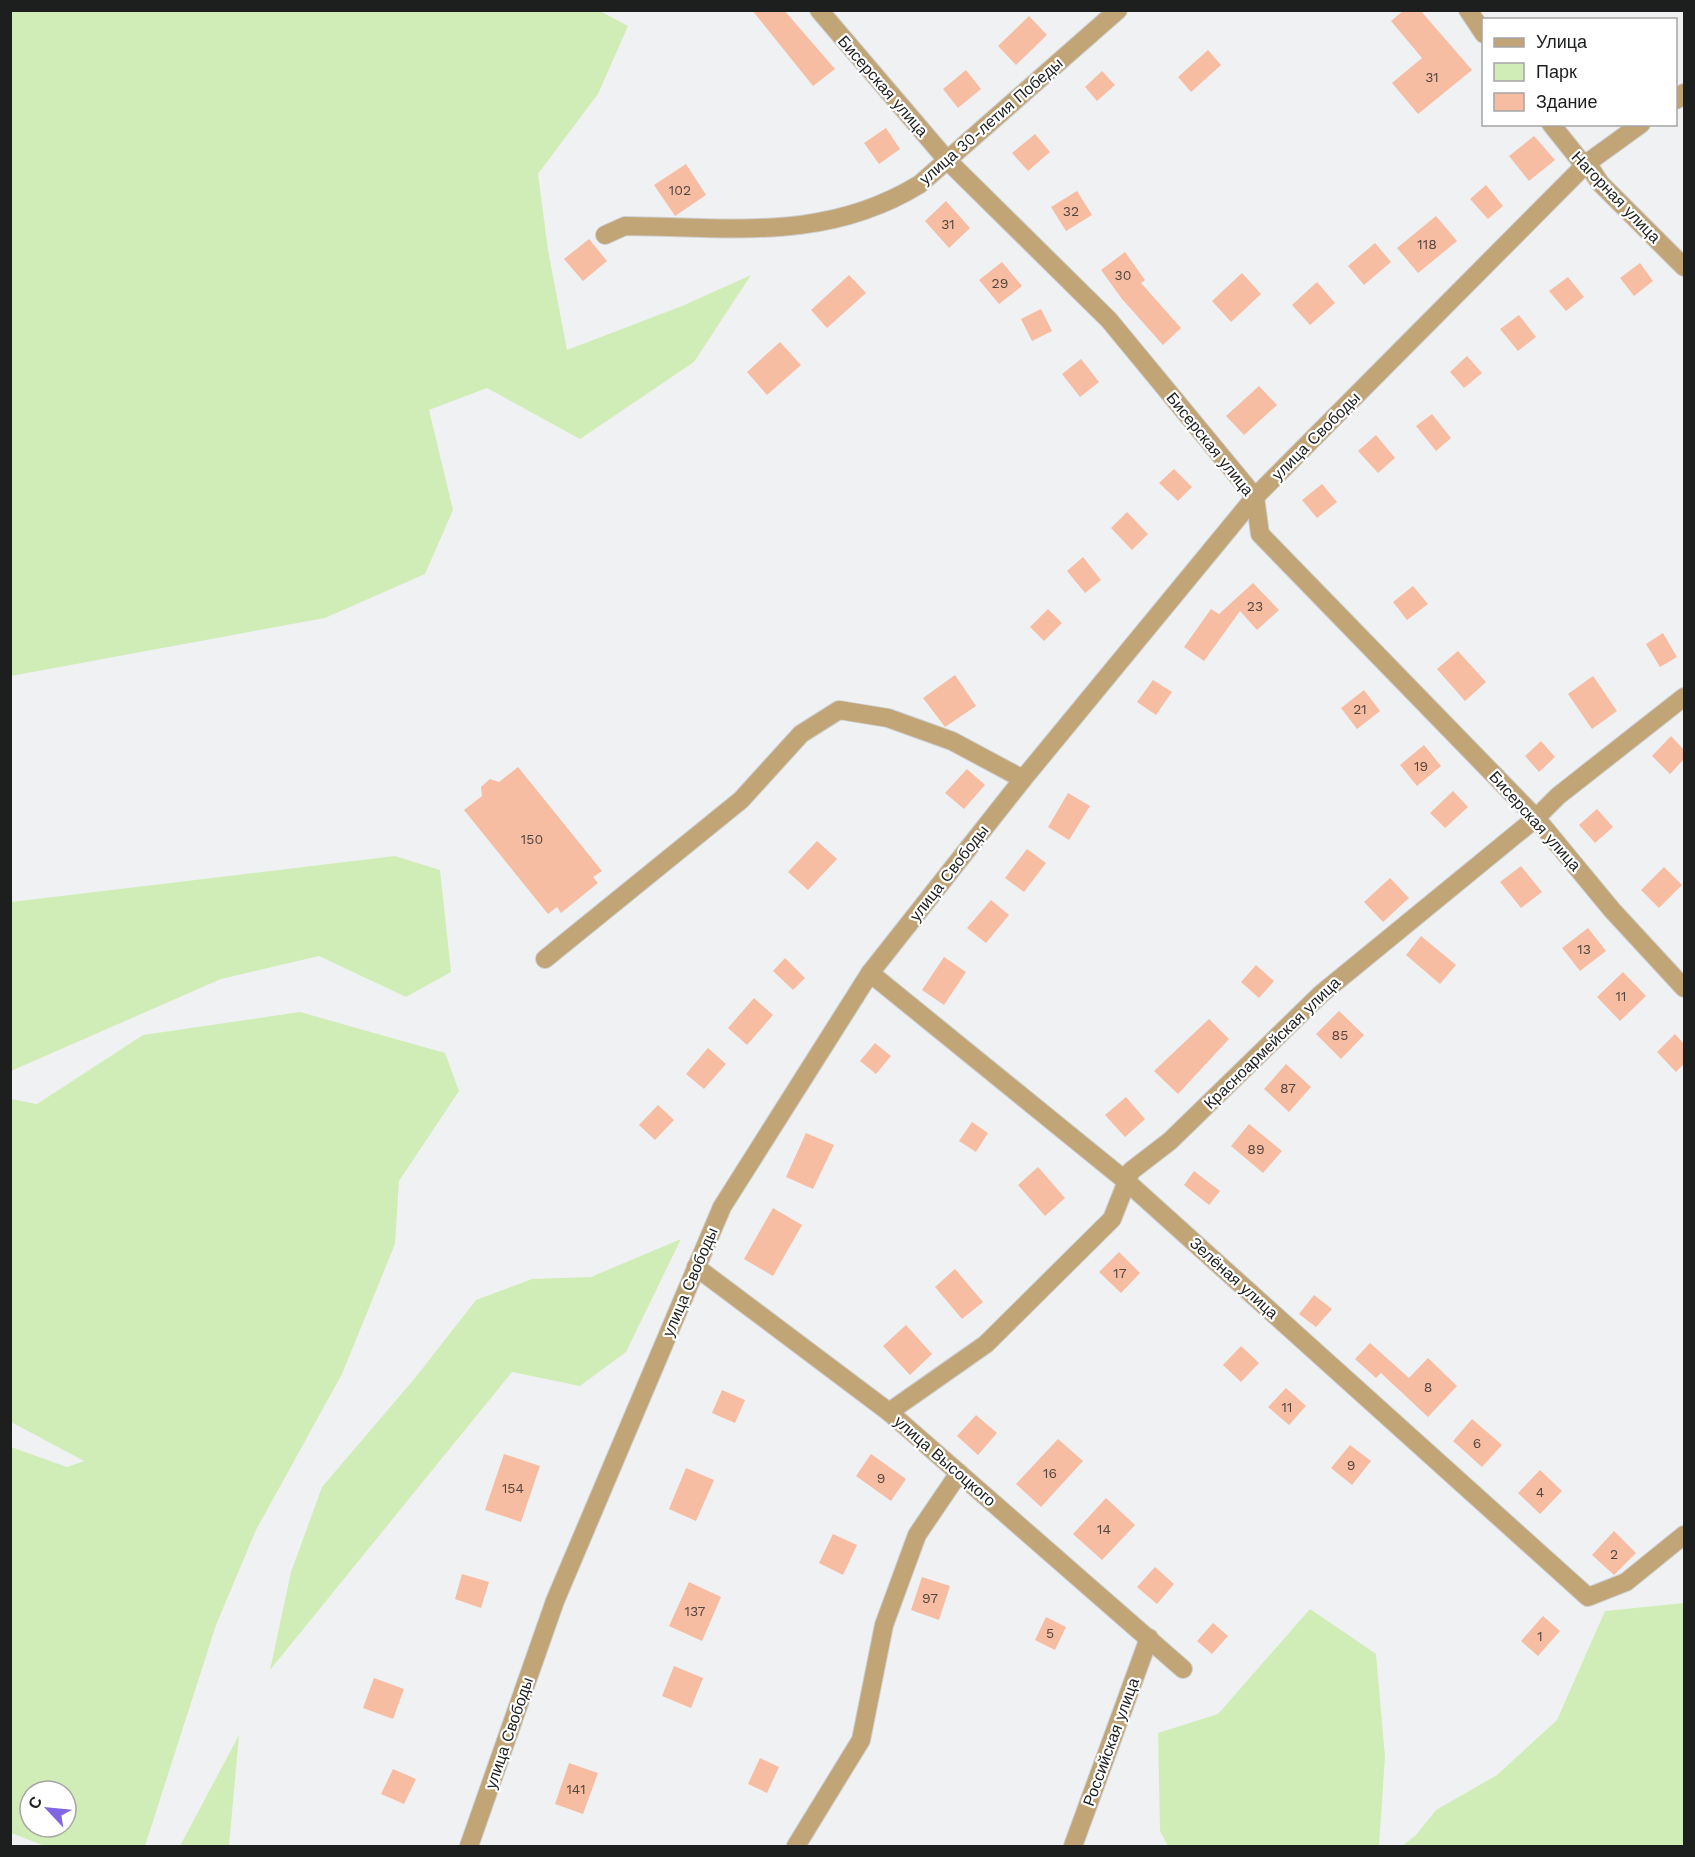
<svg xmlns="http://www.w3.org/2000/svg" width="1695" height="1857" font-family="'Work Sans',sans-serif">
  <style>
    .green { fill: #d1edb7; fill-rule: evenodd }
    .building { fill: #f7bda2 }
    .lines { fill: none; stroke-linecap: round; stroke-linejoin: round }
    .minor-casing { stroke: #cecfd1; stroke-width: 20 }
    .tertiary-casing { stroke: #cecfd1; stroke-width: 20 }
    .minor { stroke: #c1a577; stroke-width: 18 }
    .tertiary { stroke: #c1a577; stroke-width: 18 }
    .labels { text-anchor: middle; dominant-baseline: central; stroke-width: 4.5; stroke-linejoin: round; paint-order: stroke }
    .number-label { font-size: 14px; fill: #54463f }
    .street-label { font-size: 16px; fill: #1d1e1e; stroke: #fff }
  </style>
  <rect width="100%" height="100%" fill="#f0f1f3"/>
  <g class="green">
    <polygon points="598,10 628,26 598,94 538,174 548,250 567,350 682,306 751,275 694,362 580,439 487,388 429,410 453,510 425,574 325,618 11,676 11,11"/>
    <polygon points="395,856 440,870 451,972 406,997 319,956 221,979 11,1071 11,902"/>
    <path d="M300,1012L445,1053L459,1091L399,1181L395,1244L342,1374L256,1530L216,1625L145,1846H45L11,1833V1447L67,1467L84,1461L11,1422V1099L37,1104L143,1035ZM30,1791H66V1827H30Z"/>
    <polygon points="681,1239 626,1352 580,1386 512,1372 270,1670 291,1572 322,1487 415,1378 476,1300 532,1279 591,1277"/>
    <polygon points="1684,1603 1684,1846 1402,1846 1416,1835 1436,1810 1497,1775 1557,1720 1605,1611"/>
    <polygon points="1310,1609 1376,1654 1385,1757 1379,1846 1168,1846 1160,1831 1158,1733 1218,1714"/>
    <polygon points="239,1735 229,1846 180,1846"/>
  </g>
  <g class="building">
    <polygon points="752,10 784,10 835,69 813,86"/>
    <polygon points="1404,10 1420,10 1472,70 1418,114 1392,83 1422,58 1391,21"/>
    <polygon points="1029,16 1047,35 1016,65 998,46"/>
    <polygon points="1208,50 1221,65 1191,92 1178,77"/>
    <polygon points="966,70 981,89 958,108 943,89"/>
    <polygon points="1102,71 1115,85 1097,101 1085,87"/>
    <polygon points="886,128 900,149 879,164 864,143"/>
    <polygon points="1035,134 1050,152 1028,171 1012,153"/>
    <polygon points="1534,136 1555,160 1529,181 1509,156"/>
    <polygon points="686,164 706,195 675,216 654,185"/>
    <polygon points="1486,185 1503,206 1488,219 1470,199"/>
    <polygon points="1077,191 1092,215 1066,231 1051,207"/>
    <polygon points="946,201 970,228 949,248 925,221"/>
    <polygon points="1436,216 1457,241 1418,273 1397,248"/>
    <polygon points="589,239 607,261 583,281 564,259"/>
    <polygon points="1375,243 1391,262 1364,285 1348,266"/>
    <polygon points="1125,252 1145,280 1141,283 1181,328 1163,345 1122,299 1101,270"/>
    <polygon points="1002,262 1022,286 999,304 979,280"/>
    <polygon points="1640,263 1653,281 1634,296 1620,278"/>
    <polygon points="1242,273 1261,294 1231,322 1212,301"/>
    <polygon points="849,275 866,293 827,328 811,310"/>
    <polygon points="1568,277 1584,297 1566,311 1549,291"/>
    <polygon points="1317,282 1335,303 1310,325 1292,305"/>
    <polygon points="1041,309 1052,331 1032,341 1021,319"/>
    <polygon points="1519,315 1536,337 1518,351 1500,329"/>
    <polygon points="780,342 801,365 767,395 747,372"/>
    <polygon points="1467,356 1482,373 1464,388 1450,372"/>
    <polygon points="1081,359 1099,382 1080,397 1062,374"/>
    <polygon points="1259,386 1277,405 1244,435 1226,416"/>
    <polygon points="1432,414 1451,438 1436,451 1416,426"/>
    <polygon points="1376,435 1395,458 1378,473 1358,451"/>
    <polygon points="1174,469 1192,487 1178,501 1159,483"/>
    <polygon points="1322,484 1337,502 1317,518 1302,500"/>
    <polygon points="1127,512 1148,534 1132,550 1111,528"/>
    <polygon points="1083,557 1101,580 1085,593 1067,571"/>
    <polygon points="1253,583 1279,610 1257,630 1240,611 1204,661 1184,647 1211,609 1219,614"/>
    <polygon points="1413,586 1428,604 1407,620 1393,602"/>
    <polygon points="1048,609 1062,623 1044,641 1030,627"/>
    <polygon points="1663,633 1677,657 1660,667 1646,644"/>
    <polygon points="1458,651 1486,682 1465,701 1437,669"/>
    <polygon points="955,675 976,706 945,727 923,698"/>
    <polygon points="1593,676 1617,711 1592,729 1568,694"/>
    <polygon points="1153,680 1172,692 1156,715 1137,702"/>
    <polygon points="1364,690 1380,711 1357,729 1341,708"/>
    <polygon points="1671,736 1684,750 1684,759 1670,774 1652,756"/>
    <polygon points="1541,741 1555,757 1539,772 1525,756"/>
    <polygon points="1424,745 1441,766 1417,786 1400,765"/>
    <polygon points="518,767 602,871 593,877 598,883 561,913 557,907 548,914 464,810 482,796 481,787 490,779 499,782"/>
    <polygon points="967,769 985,785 964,809 945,793"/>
    <polygon points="1453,791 1468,807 1445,828 1430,813"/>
    <polygon points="1068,793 1090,806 1069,840 1048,827"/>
    <polygon points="1597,809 1613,827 1595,843 1579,825"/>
    <polygon points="817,841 837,859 808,890 788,872"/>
    <polygon points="1027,849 1046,863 1024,892 1005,878"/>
    <polygon points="1521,866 1542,892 1521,908 1500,882"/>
    <polygon points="1664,867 1682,885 1659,908 1641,890"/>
    <polygon points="1390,878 1409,898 1383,922 1364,902"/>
    <polygon points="991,900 1009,915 986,943 967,928"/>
    <polygon points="1588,928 1606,951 1580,971 1562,948"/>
    <polygon points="1421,936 1456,965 1440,984 1406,955"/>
    <polygon points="944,957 966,972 944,1005 922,990"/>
    <polygon points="785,958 805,978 793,990 773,971"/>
    <polygon points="1256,965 1274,981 1259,998 1241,982"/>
    <polygon points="1623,972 1646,996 1620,1021 1597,997"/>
    <polygon points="754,998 773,1015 747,1045 728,1028"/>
    <polygon points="1339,1011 1364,1035 1341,1059 1316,1034"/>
    <polygon points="1209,1019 1229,1039 1178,1094 1154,1071"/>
    <polygon points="1675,1034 1684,1044 1684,1064 1676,1072 1657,1052"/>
    <polygon points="875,1043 891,1056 876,1074 860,1061"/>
    <polygon points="708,1048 726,1064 704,1089 686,1074"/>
    <polygon points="1286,1064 1311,1087 1289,1112 1264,1089"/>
    <polygon points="1126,1097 1145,1119 1125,1137 1105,1115"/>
    <polygon points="658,1105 674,1120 655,1140 639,1125"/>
    <polygon points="972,1122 988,1133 976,1152 959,1141"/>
    <polygon points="1249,1124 1282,1151 1263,1173 1231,1146"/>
    <polygon points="806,1133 834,1145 813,1189 786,1177"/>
    <polygon points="1038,1167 1065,1198 1045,1216 1018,1185"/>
    <polygon points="1194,1171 1220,1191 1209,1205 1184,1185"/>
    <polygon points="773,1208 802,1225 773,1276 744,1259"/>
    <polygon points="1119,1252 1140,1273 1121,1293 1099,1272"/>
    <polygon points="955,1269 983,1302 962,1319 935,1287"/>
    <polygon points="1314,1295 1332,1309 1316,1327 1299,1314"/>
    <polygon points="906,1325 932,1354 910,1375 883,1346"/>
    <polygon points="1370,1343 1409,1378 1428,1358 1457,1386 1428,1417 1381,1373 1376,1378 1355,1359"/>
    <polygon points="1241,1346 1259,1363 1241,1382 1223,1365"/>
    <polygon points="1286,1388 1306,1406 1289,1425 1268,1407"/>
    <polygon points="722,1390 745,1400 735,1423 712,1413"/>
    <polygon points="976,1415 997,1433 978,1455 957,1436"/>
    <polygon points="1472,1419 1502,1445 1482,1467 1453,1441"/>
    <polygon points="1058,1439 1083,1461 1041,1507 1016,1484"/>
    <polygon points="1350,1445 1371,1461 1352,1485 1331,1468"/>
    <polygon points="504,1454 540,1466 521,1522 485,1510"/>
    <polygon points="871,1454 906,1479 891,1501 856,1476"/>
    <polygon points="686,1468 714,1480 696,1521 669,1509"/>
    <polygon points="1540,1470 1562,1491 1540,1514 1518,1493"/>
    <polygon points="1106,1498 1135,1525 1102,1560 1073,1534"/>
    <polygon points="1614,1531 1636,1553 1614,1575 1592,1555"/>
    <polygon points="833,1534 857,1545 843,1575 819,1563"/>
    <polygon points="1155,1567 1174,1584 1157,1604 1137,1587"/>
    <polygon points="462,1574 489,1582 481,1608 455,1599"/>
    <polygon points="922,1577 950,1586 939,1620 911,1610"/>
    <polygon points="689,1582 721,1597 702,1641 669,1626"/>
    <polygon points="1543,1616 1560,1631 1538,1656 1521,1641"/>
    <polygon points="1046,1617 1066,1627 1055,1650 1035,1640"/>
    <polygon points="1213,1623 1228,1636 1212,1654 1197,1641"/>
    <polygon points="674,1666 703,1678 691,1708 662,1696"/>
    <polygon points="374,1678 404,1689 393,1719 363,1708"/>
    <polygon points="760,1758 779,1767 767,1793 748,1784"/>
    <polygon points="569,1763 598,1773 583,1814 555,1804"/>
    <polygon points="393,1769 416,1779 404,1804 381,1794"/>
  </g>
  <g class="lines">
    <defs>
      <g id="minor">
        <polyline points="819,10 947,160 1109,320 1255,497 1260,534 1536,818 1612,910 1684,988"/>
        <polyline points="1468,10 1484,34"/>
        <polyline points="1551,124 1579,159 1587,163 1600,183 1684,267"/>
        <path d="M605,235L625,226C731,227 826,242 920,184L1118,10"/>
        <polyline points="545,959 741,800 801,734 839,710 888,718 952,741 1023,779"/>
        <polyline points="870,973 1126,1181 1588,1597 1626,1582 1684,1535"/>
        <polyline points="696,1267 889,1412 1183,1669"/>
        <polyline points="889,1412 986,1344 1112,1219 1131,1171 1170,1141 1321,994 1536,818 1558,796 1684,697"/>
        <polyline points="796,1846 861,1740 884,1625 917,1535 959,1473"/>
        <polyline points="1073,1846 1149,1638"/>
      </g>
      <g id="tertiary">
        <polyline points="1676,100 1684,93"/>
        <polyline points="469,1846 555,1601 722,1207 870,973 1023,779 1255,497 1587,163 1641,124"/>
      </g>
    </defs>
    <use href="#minor" class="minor-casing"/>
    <use href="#tertiary" class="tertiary-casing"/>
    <use href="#minor" class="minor"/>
    <use href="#tertiary" class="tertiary"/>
  </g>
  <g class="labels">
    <g class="number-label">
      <text x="1432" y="77">31</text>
      <text x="680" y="190">102</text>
      <text x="1071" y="211">32</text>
      <text x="948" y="224">31</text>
      <text x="1427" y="244">118</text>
      <text x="1123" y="275">30</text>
      <text x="1000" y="283">29</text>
      <text x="1255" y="606">23</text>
      <text x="1360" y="709">21</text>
      <text x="1421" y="766">19</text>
      <text x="532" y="839">150</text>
      <text x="1584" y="949">13</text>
      <text x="1621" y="996">11</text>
      <text x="1340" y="1035">85</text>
      <text x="1288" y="1088">87</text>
      <text x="1256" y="1149">89</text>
      <text x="1120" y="1273">17</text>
      <text x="1428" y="1387">8</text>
      <text x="1287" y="1407">11</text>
      <text x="1477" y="1443">6</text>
      <text x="1351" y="1465">9</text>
      <text x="1050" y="1473">16</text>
      <text x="881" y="1478">9</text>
      <text x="513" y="1488">154</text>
      <text x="1540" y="1492">4</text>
      <text x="1104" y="1529">14</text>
      <text x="1614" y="1554">2</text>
      <text x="930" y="1598">97</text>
      <text x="695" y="1611">137</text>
      <text x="1050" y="1633">5</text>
      <text x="1540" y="1636">1</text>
      <text x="576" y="1789">141</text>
    </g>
    <g class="street-label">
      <text transform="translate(883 86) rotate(49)">Бисерская улица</text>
      <text transform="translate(991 121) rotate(-41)">улица 30-летия Победы</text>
      <text transform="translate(1616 197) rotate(46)">Нагорная улица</text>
      <text transform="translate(1316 436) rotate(-45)">улица Свободы</text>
      <text transform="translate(1210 444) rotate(51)">Бисерская улица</text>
      <text transform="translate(1535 821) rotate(48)">Бисерская улица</text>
      <text transform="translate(949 873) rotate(-52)">улица Свободы</text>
      <text transform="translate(1272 1043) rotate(-44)">Красноармейская улица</text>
      <text transform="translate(1234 1278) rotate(42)">Зелёная улица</text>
      <text transform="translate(690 1282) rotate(-67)">улица Свободы</text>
      <text transform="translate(945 1461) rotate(41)">улица Высоцкого</text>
      <text transform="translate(509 1733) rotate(-71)">улица Свободы</text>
      <text transform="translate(1111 1742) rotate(-70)">Российская улица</text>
    </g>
  </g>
  <rect width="1695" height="1857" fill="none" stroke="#1d1e1e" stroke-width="24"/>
  <rect x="1482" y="18" width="195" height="108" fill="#ffffff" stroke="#a5a5a5" stroke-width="1.5"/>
  <rect x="1494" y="38" width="30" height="9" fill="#c1a577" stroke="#a5a5a5" stroke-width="1.5"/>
  <text x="1536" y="48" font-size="18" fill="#1d1e1e">Улица</text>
  <rect x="1494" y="63" width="30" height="18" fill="#d1edb7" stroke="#a5a5a5" stroke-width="1.5"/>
  <text x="1536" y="78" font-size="18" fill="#1d1e1e">Парк</text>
  <rect x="1494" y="93" width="30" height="18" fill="#f7bda2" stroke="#a5a5a5" stroke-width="1.5"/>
  <text x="1536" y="108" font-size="18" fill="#1d1e1e">Здание</text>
  <g transform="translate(48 1809) rotate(296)"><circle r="28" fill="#ffffff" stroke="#a5a5a5" stroke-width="1.5"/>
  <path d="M0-4.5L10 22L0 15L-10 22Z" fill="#8266e1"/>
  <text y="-9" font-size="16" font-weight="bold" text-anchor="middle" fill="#1d1e1e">С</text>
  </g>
</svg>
